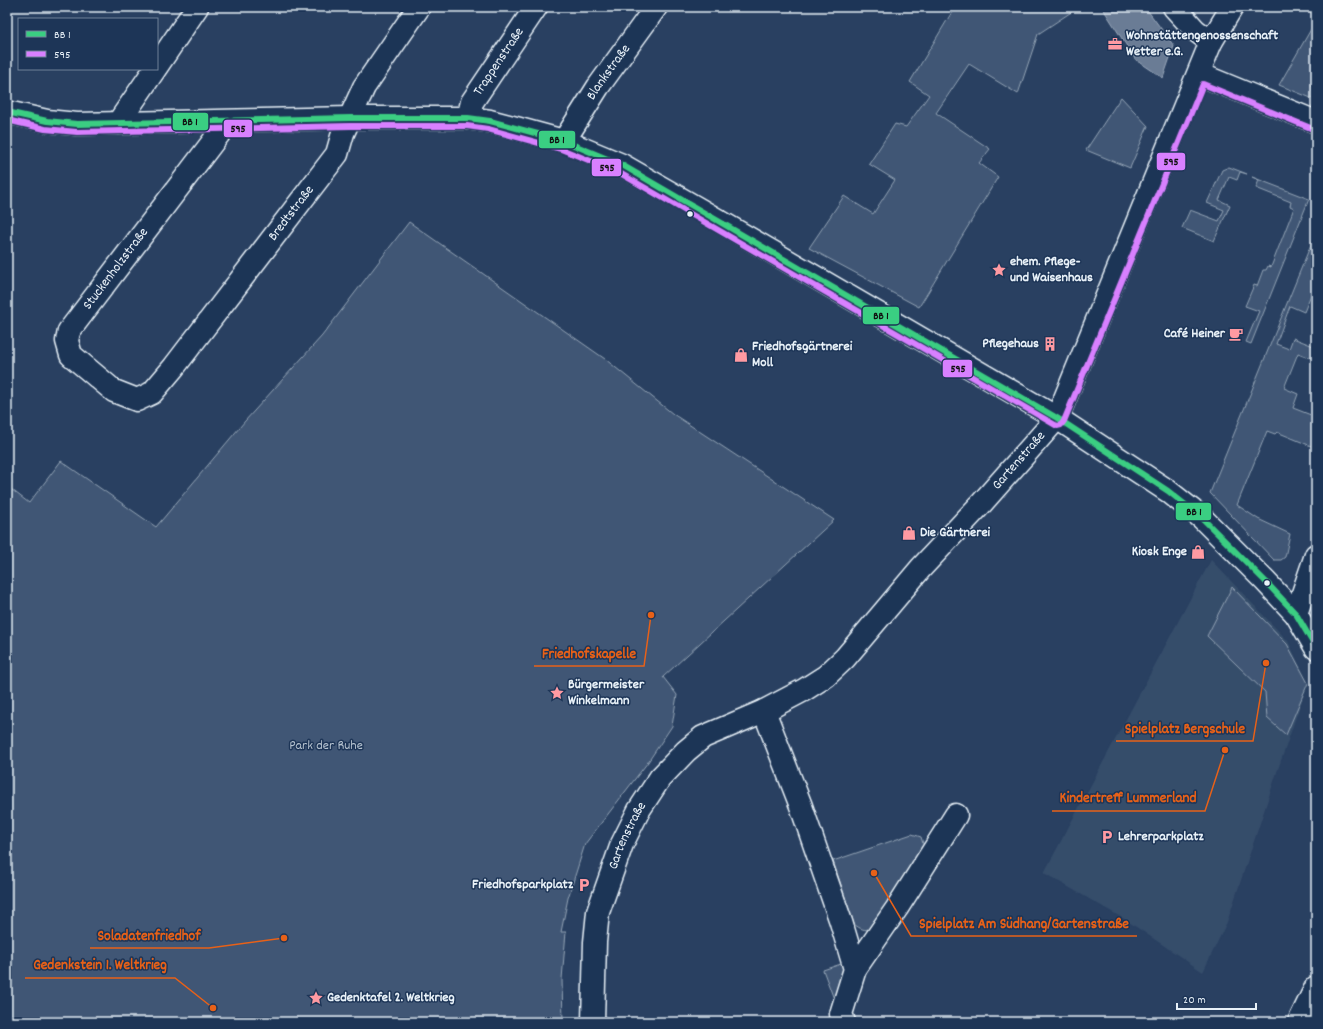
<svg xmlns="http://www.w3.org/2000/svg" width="1323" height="1029" font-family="Dekko,sans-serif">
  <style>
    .built { fill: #364d6b }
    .green { fill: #415774; stroke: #94a4b6 }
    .water { fill: #6b7c95; stroke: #9dabbd }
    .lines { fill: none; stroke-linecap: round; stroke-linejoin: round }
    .street-casing { stroke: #e8f1f8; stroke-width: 25 }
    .street { stroke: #1d3557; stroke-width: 22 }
    .bus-1-casing { stroke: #1d3557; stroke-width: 9 }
    .bus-2-casing { stroke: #1d3557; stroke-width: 9 }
    .bus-1 { stroke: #3ace82; stroke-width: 6 }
    .bus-2 { stroke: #d880ff; stroke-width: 6 }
    .bus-dot { fill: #e8f1f8; stroke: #1d3557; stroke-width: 1.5 }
    .labels { text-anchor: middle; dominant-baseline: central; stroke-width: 3; stroke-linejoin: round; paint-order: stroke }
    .poi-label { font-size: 14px; font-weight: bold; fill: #e8f1f8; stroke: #1d3557; text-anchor: start }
    .street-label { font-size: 14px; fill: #e8f1f8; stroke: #1d3557 }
    .park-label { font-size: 14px; fill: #b6c3d0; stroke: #1d3557 }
    .leader { fill: none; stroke: #e86118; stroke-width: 1.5 }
    .callout-dot { fill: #e86118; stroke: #1d3557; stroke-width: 1.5 }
    .callout-label { font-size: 15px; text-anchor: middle; font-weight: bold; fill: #e86118; stroke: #1d3557; stroke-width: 3; stroke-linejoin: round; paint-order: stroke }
    .line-badge { stroke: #1d3557; stroke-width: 1.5 }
    .pale-badge-label { font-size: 11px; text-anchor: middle; font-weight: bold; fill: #111 }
  </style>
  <rect width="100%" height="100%" fill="#294061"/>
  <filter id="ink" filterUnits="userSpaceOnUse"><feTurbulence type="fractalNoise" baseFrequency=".025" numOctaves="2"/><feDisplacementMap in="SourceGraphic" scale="8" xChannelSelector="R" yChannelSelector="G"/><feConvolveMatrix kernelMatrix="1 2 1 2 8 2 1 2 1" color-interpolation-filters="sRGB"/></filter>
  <g filter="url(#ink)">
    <polygon class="built" points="1211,560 1288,641 1308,683 1277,772 1227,922 1203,972 1126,920 1044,873"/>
    <g class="green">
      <polygon points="955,7 1079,7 1038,34 1018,94 969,64 936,113 990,149 979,163 998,177 919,307 809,248 844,196 873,214 895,180 869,164 895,124 906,127 929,95 910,82"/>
      <polygon points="1314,24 1316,25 1316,77 1311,86 1313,88 1312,91 1316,93 1316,100 1279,85"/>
      <polygon points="1121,97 1148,126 1130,168 1086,150"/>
      <polygon points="1229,167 1247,174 1240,172 1237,180 1229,177 1219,200 1230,205 1214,241 1182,228 1190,210 1219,221 1224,210 1207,203 1222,170"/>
      <polygon points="1252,177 1309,199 1251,344 1246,342 1259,311 1245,306 1254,285 1257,286 1263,270 1266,270 1268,266 1271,267 1294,208 1290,206 1291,202 1256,188 1259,180"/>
      <polygon points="409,222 605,359 673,414 834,520 663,677 677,695 672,726 648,762 585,844 568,898 561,932 566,932 562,979 563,1022 7,1022 7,486 29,503 61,461 156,527 245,421 322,336"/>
      <polygon points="1316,232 1316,282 1304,312 1290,306 1276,344 1289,349 1293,338 1316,347 1316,360 1298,353 1284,388 1298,394 1293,408 1316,417 1316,448 1277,432 1275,434 1267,431 1237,505 1258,519 1290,534 1285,557 1281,560 1274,560 1210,493"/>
      <polygon points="1232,587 1287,644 1308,683 1286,735 1267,718 1265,692 1207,636"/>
      <path d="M912,834L921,837L924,847L872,929C865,931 860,929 854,924L833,861Z"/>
      <polygon points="844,963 844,969 834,999 823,970"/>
    </g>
    <polygon class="water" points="1102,7 1145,7 1174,46 1163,78 1135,59"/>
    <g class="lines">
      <defs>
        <g id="street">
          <polyline points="1174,7 1195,30 1211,42"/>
          <polyline points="157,66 197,7"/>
          <polyline points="1199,74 1316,122"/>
          <polyline points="7,112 47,121 77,124 350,118 468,118 490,121 564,141 622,165 697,208 1057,418 1168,491 1202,518 1265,581 1296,614 1316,648"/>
          <path id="s1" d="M468,118L472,102L536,7"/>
          <path id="s2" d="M228,122L69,331L67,341L71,355L114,391L137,400L152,393L174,367L337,154L343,133L364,87L419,7"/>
          <polyline points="118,123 155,69"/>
          <path id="s3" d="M564,141L598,87L656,7"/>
          <polyline points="1296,614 1316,555"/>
          <polyline points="764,711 801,806 841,922 855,969 841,1014 844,1022"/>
          <polyline points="855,969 897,908 956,815"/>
          <path id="s4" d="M593,1022L595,942L598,912L622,844L639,810L660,778L686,751L703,737L764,711L804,690L826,676L845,658L921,568L981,504L1057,418L1211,42L1232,7"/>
          <polyline points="1299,1022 1316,987"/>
        </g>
      </defs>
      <use href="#street" class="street-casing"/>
      <use href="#street" class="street"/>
      <defs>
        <polyline id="bus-1" points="7,112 47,121 77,124 350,118 468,118 490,121 564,141 622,165 1057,418 1168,491 1202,518 1265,581 1296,614 1316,648"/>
        <polyline id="bus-2" points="7,120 45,129 77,132 350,126 467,126 488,129 561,149 618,172 1057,426 1061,425 1064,421 1203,84 1313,129"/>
      </defs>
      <use href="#bus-1" class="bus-1-casing"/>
      <use href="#bus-2" class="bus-2-casing"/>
      <use href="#bus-1" class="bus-1"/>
      <use href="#bus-2" class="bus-2"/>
    </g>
  </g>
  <defs>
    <symbol id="office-bare" viewBox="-9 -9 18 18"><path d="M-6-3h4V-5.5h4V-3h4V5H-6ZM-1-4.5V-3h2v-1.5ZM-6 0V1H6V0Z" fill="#ff9aa2" stroke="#1d3557" stroke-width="2.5" paint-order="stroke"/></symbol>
    <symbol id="sight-bare" viewBox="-9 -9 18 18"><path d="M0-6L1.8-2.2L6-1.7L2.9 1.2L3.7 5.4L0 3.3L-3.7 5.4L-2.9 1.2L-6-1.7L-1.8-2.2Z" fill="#ff9aa2" stroke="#1d3557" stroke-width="2.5" paint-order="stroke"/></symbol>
    <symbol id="cafe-bare" viewBox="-9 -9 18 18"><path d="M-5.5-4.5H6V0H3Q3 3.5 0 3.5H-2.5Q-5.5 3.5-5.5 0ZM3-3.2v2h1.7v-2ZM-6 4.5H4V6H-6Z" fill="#ff9aa2" stroke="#1d3557" stroke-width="2.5" paint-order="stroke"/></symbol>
    <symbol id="building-bare" viewBox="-9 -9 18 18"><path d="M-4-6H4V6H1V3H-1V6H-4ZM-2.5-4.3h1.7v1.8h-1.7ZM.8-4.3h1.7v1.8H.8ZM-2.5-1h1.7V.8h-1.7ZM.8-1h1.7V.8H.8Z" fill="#ff9aa2" stroke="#1d3557" stroke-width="2.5" paint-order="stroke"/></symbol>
    <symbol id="shop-bare" viewBox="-9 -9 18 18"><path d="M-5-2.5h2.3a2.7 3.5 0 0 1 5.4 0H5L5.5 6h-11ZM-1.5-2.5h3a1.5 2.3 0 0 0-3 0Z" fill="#ff9aa2" stroke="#1d3557" stroke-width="2.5" paint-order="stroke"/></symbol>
    <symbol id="parking-bare" viewBox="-9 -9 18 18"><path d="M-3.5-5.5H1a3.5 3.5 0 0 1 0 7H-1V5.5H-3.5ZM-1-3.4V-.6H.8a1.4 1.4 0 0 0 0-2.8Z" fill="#ff9aa2" stroke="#1d3557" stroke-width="2.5" paint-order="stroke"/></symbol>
  </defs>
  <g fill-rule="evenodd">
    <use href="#office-bare" x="1105" y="34" width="20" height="20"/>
    <use href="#sight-bare" x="989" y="260" width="20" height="20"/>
    <use href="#cafe-bare" x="1226" y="324" width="20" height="20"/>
    <use href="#building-bare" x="1040" y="334" width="20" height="20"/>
    <use href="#shop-bare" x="731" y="345" width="20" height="20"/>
    <use href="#shop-bare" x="899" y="523" width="20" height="20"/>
    <use href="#shop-bare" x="1188" y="542" width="20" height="20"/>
    <use href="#sight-bare" x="547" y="683" width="20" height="20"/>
    <use href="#parking-bare" x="1097" y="827" width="20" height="20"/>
    <use href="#parking-bare" x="574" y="875" width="20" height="20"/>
    <use href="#sight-bare" x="306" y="988" width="20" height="20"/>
  </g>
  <g class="bus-dot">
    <circle cx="690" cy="214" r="3.5"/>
    <circle cx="1267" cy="583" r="3.5"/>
  </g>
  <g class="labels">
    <g class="poi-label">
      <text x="1126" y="36">Wohnstättengenossenschaft<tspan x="1126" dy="16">Wetter e.G.</tspan></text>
      <text x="1010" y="262">ehem. Pflege-<tspan x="1010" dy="16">und Waisenhaus</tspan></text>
      <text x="1225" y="334" text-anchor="end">Café Heiner</text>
      <text x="1039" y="344" text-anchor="end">Pflegehaus</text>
      <text x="752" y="347">Friedhofsgärtnerei<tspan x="752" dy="16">Moll</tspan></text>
      <text x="920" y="533">Die Gärtnerei</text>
      <text x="1187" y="552" text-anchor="end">Kiosk Enge</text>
      <text x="568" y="685">Bürgermeister<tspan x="568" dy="16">Winkelmann</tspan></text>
      <text x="1118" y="837">Lehrerparkplatz</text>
      <text x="573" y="885" text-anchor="end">Friedhofsparkplatz</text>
      <text x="327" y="998">Gedenktafel 2. Weltkrieg</text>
    </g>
    <g class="street-label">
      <text stroke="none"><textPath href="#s1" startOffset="65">Trappenstraße</textPath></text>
      <text stroke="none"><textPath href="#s3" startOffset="82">Blankstraße</textPath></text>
      <text stroke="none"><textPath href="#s2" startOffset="612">Bredtstraße</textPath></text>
      <text transform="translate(116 269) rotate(-53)">Stuckenholzstraße</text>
      <text stroke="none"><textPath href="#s4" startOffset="745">Gartenstraße</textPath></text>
      <text stroke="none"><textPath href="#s4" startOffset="192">Gartenstraße</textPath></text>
    </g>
    <g class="park-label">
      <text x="326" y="746">Park der Ruhe</text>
    </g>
  </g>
  <path class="leader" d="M651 615L644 666H534M1266 663L1253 741H1116M1225 750L1205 811H1052M874 873L911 936H1137M284 938L209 948H90M213 1008L175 978H25"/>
  <g class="callout-dot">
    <circle cx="651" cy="615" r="4"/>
    <circle cx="1266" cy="663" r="4"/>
    <circle cx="1225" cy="750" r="4"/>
    <circle cx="874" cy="873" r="4"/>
    <circle cx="284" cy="938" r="4"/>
    <circle cx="213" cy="1008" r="4"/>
  </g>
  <g class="callout-label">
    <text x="589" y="658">Friedhofskapelle</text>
    <text x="1185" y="733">Spielplatz Bergschule</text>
    <text x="1128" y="802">Kindertreff Lummerland</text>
    <text x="1024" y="928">Spielplatz Am Südhang/Gartenstraße</text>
    <text x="149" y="940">Soladatenfriedhof</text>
    <text x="100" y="969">Gedenkstein 1. Weltkrieg</text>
  </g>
  <g class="line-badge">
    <rect x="172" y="112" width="37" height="19" rx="4" fill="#3ace82"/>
    <rect x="223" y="119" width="30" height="19" rx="4" fill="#d880ff"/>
    <rect x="538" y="130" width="38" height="19" rx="4" fill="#3ace82"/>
    <rect x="1156" y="152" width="30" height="19" rx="4" fill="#d880ff"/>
    <rect x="591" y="158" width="31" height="19" rx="4" fill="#d880ff"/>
    <rect x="862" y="306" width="38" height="19" rx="4" fill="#3ace82"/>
    <rect x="942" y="359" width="31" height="19" rx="4" fill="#d880ff"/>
    <rect x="1175" y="502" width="37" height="19" rx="4" fill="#3ace82"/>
  </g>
  <g class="pale-badge-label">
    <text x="190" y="125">BB 1</text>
    <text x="238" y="132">595</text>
    <text x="557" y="143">BB 1</text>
    <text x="1171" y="165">595</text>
    <text x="607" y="171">595</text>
    <text x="881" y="319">BB 1</text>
    <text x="958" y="372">595</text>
    <text x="1194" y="515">BB 1</text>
  </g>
  <rect width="1323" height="1029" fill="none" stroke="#1d3557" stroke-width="24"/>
  <rect x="12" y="12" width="1299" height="1005" fill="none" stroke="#e8f1f8" stroke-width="1.5" filter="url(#ink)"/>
  <rect x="18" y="18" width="140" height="52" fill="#1d3557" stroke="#6e8097"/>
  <rect x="26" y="31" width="20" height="6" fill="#3ace82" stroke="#6e8097"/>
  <text x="54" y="38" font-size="12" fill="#e8f1f8">BB 1</text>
  <rect x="26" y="51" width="20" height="6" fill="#d880ff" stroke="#6e8097"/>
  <text x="54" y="58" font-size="12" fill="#e8f1f8">595</text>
  <path d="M1177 1003v6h79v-6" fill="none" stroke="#e8f1f8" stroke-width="2"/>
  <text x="1183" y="1003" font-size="12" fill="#e8f1f8" stroke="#1d3557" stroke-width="3" paint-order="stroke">20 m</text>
</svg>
